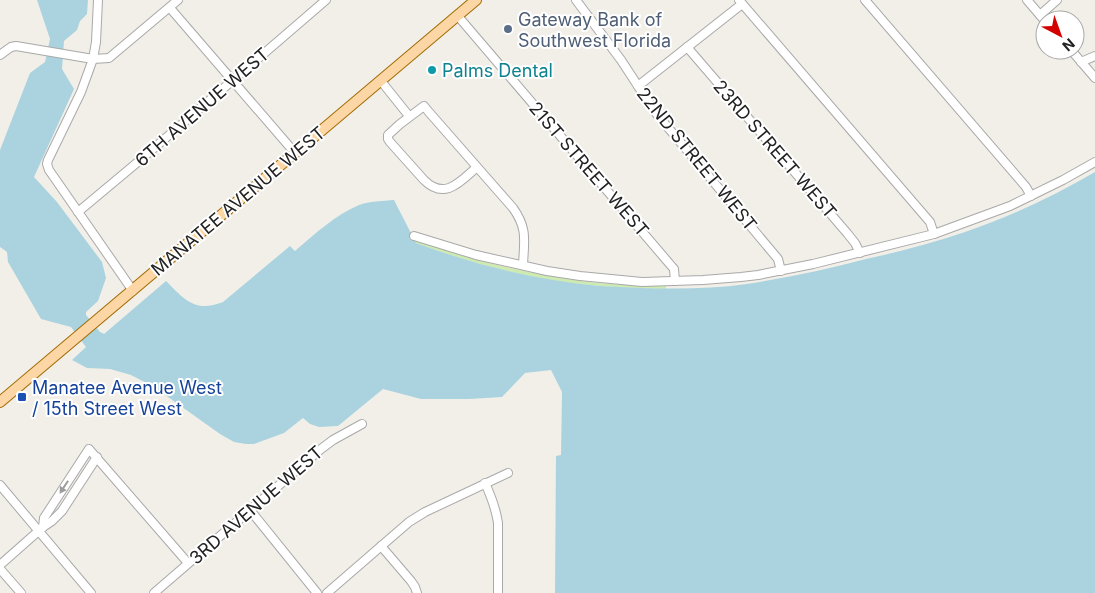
<svg xmlns="http://www.w3.org/2000/svg" width="1095" height="593" font-family="Inter,sans-serif">
  <style>
    .grass { fill: #cdebb0 }
    .water { fill: #aad3df }
    .lines { fill: none; stroke-linecap: round; stroke-linejoin: round }
    .minor-casing { stroke: #a9a9a9; stroke-width: 10 }
    .major-casing { stroke: #a06b00; stroke-width: 12 }
    .minor { stroke: #fff; stroke-width: 8 }
    .major { stroke: #fcd6a4; stroke-width: 10 }
    .oneway { fill: #9c9c9c }
    .service-dot { fill: #5c6f8a; stroke: #fff; stroke-width: 2 }
    .culture-dot { fill: #0f9aa8; stroke: #fff; stroke-width: 2 }
    .transit-dot { fill: #1a4fb4; stroke: #fff; stroke-width: 2 }
    .labels { text-anchor: middle; dominant-baseline: central; stroke-width: 4; stroke-linejoin: round; paint-order: stroke }
    .service-label { font-size: 18px; fill: #4e5e75; stroke: #fff; text-anchor: start }
    .culture-label { font-size: 18px; fill: #0d838f; stroke: #fff; text-anchor: start }
    .street-label { font-size: 18px; fill: #222; stroke: #fff }
    .transit-label { font-size: 18px; fill: #164399; stroke: #fff; text-anchor: start }
  </style>
  <rect width="100%" height="100%" fill="#f2efe9"/>
  <path class="grass" d="M414,240C474,261 534,276 597,283C620,285 643,285 666,286V289C644,288 622,288 601,286C537,281 475,265 416,243Z"/>
  <path class="water" d="M37,0H88L87,14L80,21L77,30L64,41L62,69L74,89L34,177L57,202L102,262L106,278L98,301L86,312V315L100,332L104,334L166,281C185,300 195,313 223,302L290,246L295,251C315,234 335,215 359,205C369,201 383,201 394,200L416,243C475,265 536,280 600,286C613,287 628,287 641,288C677,289 712,289 747,284C787,278 827,269 866,259C899,252 933,243 965,232C1009,217 1054,196 1095,172V593H555L556,456L561,455L562,392L551,370L525,373L502,397L469,399H421L383,389L338,426L319,427L310,424L303,418L284,433L254,444H246L234,442L220,434L154,387L131,375L110,369L87,368L72,360L86,347L71,327L41,319L8,262L7,252L0,247V150L30,73L45,62L50,39Z"/>
  <g class="lines">
    <defs>
      <g id="minor">
        <polyline points="98,0 96,42 93,59 81,92 48,160 47,164 49,170 133,291"/>
        <polyline points="576,0 621,60 655,112 778,259 781,271"/>
        <polyline points="739,0 930,222 934,234"/>
        <polyline points="865,0 1026,187 1031,196"/>
        <polyline points="1027,0 1045,21"/>
        <polyline points="170,8 295,153"/>
        <polyline points="457,15 674,269 675,281"/>
        <polyline points="1040,15 1057,0"/>
        <polyline points="687,47 847,233 855,243 860,253"/>
        <polyline points="1071,50 1095,78"/>
        <polyline points="0,55 11,47 16,46 93,59 109,58 178,0"/>
        <polyline points="1081,62 1095,56"/>
        <polyline points="381,81 409,116"/>
        <polyline points="638,86 742,4"/>
        <path d="M477,167C461,181 445,201 424,180L390,142L388,139V135L400,124L424,106L428,111L513,208C528,229 524,241 523,265"/>
        <polyline points="78,212 139,161 326,0"/>
        <polyline points="414,236 476,255 547,271 580,276 642,282 703,280 741,277 758,275 813,264 934,234 1010,206 1063,180 1095,162"/>
        <path d="M485,483C491,496 496,509 498,523V593"/>
        <polyline points="0,485 91,593"/>
        <polyline points="250,510 317,593"/>
        <polyline points="43,527 44,518 89,449 188,563"/>
        <polyline points="381,546 411,581 415,587 417,593"/>
        <polyline points="0,565 43,527 52,521 62,511 97,457"/>
        <polyline points="0,569 21,593"/>
        <polyline points="154,593 321,449 333,440 362,424"/>
        <polyline points="327,593 409,522 425,512 508,473"/>
      </g>
      <polyline id="major" points="0,402 476,0"/>
    </defs>
    <use href="#minor" class="minor-casing"/>
    <use href="#major" class="major-casing"/>
    <use href="#minor" class="minor"/>
    <use href="#major" class="major"/>
  </g>
  <defs><path id="oneway-solid" d="M-6-.8H1V-3.2L6.5 0L1 3.2V.8H-6Z" transform="scale(1.25)"/></defs>
  <use class="oneway" href="#oneway-solid" transform="translate(64 487) rotate(123)"/>
  <circle class="service-dot" cx="508" cy="29" r="5"/>
  <circle class="culture-dot" cx="432" cy="70" r="5"/>
  <rect class="transit-dot" x="17" y="392" width="10" height="10" rx="2.5"/>
  <g class="labels">
    <g class="service-label">
      <text x="518" y="19">Gateway Bank of<tspan x="518" dy="21">Southwest Florida</tspan></text>
    </g>
    <g class="culture-label">
      <text x="442" y="70">Palms Dental</text>
    </g>
    <g class="street-label">
      <text transform="translate(202 107) rotate(-41)">6TH AVENUE WEST</text>
      <text transform="translate(775 149) rotate(49)">23RD STREET WEST</text>
      <text transform="translate(697 159) rotate(51)">22ND STREET WEST</text>
      <text transform="translate(589 169) rotate(49)">21ST STREET WEST</text>
      <text transform="translate(238 201) rotate(-40)">MANATEE AVENUE WEST</text>
      <text transform="translate(256 505) rotate(-41)">3RD AVENUE WEST</text>
    </g>
    <g class="transit-label">
      <text x="32" y="387">Manatee Avenue West<tspan x="32" dy="21">/ 15th Street West</tspan></text>
    </g>
  </g>
  <g transform="translate(1060 35) rotate(139)"><circle r="24" fill="#ffffff" stroke="#a7a7a7"/>
  <path d="M0-4L9 19L0 12L-9 19Z" fill="#d40000"/>
  <text y="-8" font-size="14" font-weight="bold" text-anchor="middle" fill="#222222">N</text>
  </g>
</svg>
